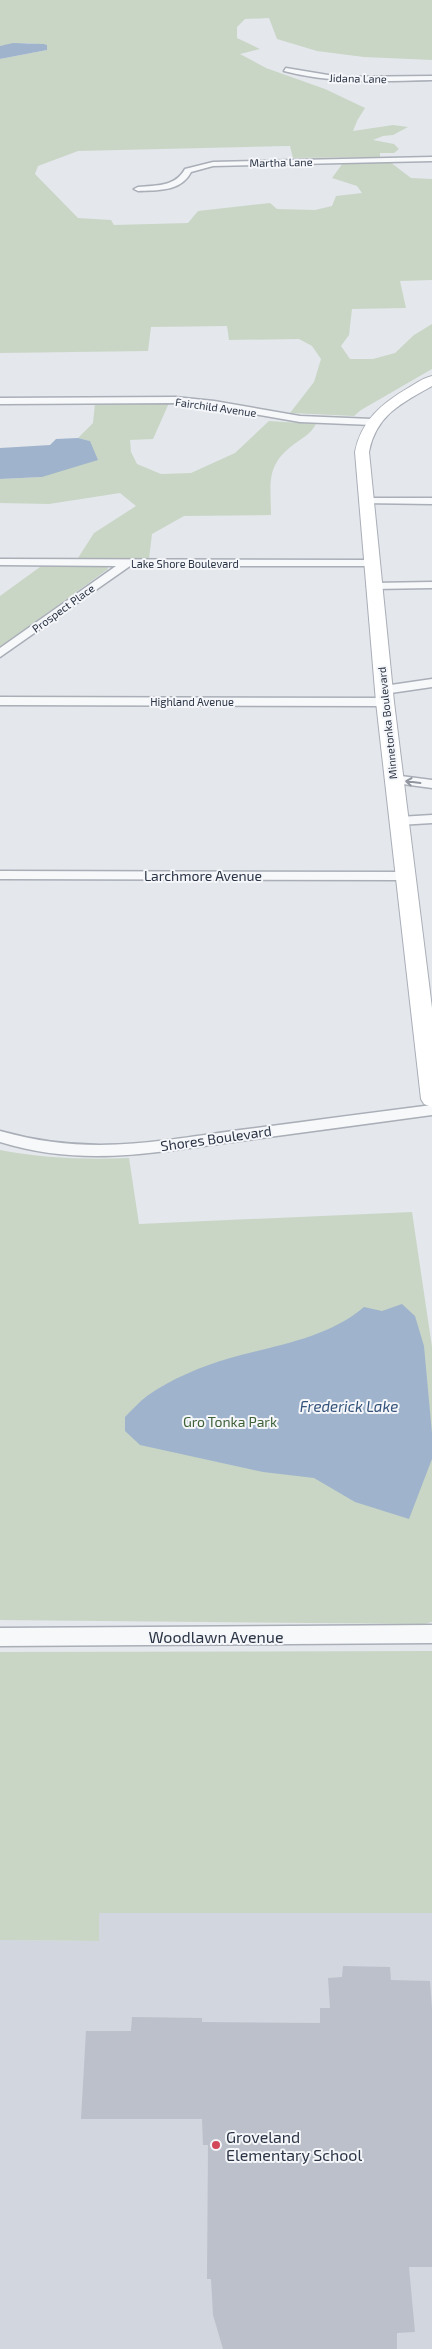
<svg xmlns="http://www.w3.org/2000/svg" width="432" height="2349" font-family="'Exo 2',sans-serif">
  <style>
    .built { fill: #d2d6de }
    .green { fill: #c9d6c5 }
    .water { fill: #9fb4cc }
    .building { fill: #bbc0ca }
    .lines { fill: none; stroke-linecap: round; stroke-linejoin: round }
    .minor-casing { stroke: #a9aeb7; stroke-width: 3 }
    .secondary-casing { stroke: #a9aeb7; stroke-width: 2 }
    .minor { fill: #f7f8fa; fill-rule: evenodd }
    .secondary { fill: #fff; fill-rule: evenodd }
    .oneway { stroke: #9196a0 }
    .poi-dot { fill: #d1495b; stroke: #f4f6f9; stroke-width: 2 }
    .labels { text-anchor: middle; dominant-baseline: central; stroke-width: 4; stroke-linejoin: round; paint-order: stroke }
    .far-street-label { font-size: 11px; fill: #2b3445; stroke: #f4f6f9 }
    .street-label { font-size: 14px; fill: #2b3445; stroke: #f4f6f9 }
    .park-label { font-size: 14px; fill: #3f6138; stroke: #f4f6f9 }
    .water-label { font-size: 15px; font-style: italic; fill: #34527a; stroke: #f4f6f9 }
    .near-street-label { font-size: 16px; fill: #2b3445; stroke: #f4f6f9 }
    .near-poi-label { font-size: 16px; fill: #2b3445; stroke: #f4f6f9; text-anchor: start }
  </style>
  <rect width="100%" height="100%" fill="#e4e7ec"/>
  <polygon class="built" points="99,1913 432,1913 432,2349 0,2349 0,1940 99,1941"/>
  <g class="green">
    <polygon points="0,0 432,0 432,60 364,57 317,51 277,39 269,18 245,19 237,27 237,38 260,49 240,54 266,68 325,89 365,108 357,121 353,131 393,125 408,127 393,135 383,136 373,140 394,144 399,149 394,153 380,153 380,157 293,158 290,146 78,151 38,166 35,174 78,218 111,220 114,225 188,223 198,211 270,203 277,209 315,210 332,206 336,196 362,193 357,186 332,178 343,163 390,162 411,178 432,179 432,280 400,281 406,308 352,309 349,335 341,346 350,359 373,359 395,353 414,335 432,324 432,369 361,410 354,416 290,413 314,382 321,359 312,346 299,339 229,340 227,326 151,327 148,351 0,353 0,59 47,50 47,45 27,43 0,46"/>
    <path d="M95,403H169L153,439L130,440L131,452L137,464L161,474L191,473L235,453L269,421L316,424C311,434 301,439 293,445C265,466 271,484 271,515L184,516L152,534L149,559L78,558L94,533L136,506L120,493L49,504L0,503V479L42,477L90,441L78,438L93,423Z"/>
    <polygon points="40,567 107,567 108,569 0,647 0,596"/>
    <path d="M0,1150C43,1158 85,1160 129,1158L139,1224L412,1212L432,1347V1622L424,1624L0,1620Z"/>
    <polygon points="432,1651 432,1913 99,1913 99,1941 0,1940 0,1652"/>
  </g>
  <g class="water">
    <polygon points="13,43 44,44 47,45 47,50 0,59 0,46"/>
    <polygon points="78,438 90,441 98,460 42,477 0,479 0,448 50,445 56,439"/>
    <path d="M402,1304L415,1316L424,1346L432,1433V1459L409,1519L355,1502L314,1478L263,1472L140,1445L125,1431V1417C132,1410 139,1402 147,1396C171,1379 202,1366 230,1358C276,1345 326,1339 364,1307L382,1311Z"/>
  </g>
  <polygon class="building" points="343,1966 390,1967 391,1980 430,1981 432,2009 432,2267 409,2267 415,2332 397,2333 397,2349 223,2349 213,2315 211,2279 207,2279 208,2145 203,2145 202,2119 81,2119 86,2031 131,2031 132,2017 202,2018 202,2022 320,2023 320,2008 330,2008 328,1978 342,1977"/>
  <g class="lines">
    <defs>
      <g id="minor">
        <path d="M286,68L340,77L432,76V80C382,81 333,84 284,71Z"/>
        <path d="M432,157V161L213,166L191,172C181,192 157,190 138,191L134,189L138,187C157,185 175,187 185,169L213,162Z"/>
        <polygon points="175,397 214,401 300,416 372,419 377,422 372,425 300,422 214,407 175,403 0,404 0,398"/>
        <polygon points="365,498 432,498 432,504 361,503 360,501"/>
        <polygon points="0,559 371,560 377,563 371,566 130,566 0,657 0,648 116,566 0,565"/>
        <polygon points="432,582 432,588 373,589 367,586 373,583"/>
        <polygon points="432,679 432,687 384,694 378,690 384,686"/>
        <polygon points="0,697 385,698 391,702 385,706 0,705"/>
        <polygon points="393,775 432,780 432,788 388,782 387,779"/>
        <polygon points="432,815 432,823 399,825 392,821 399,817"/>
        <polygon points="0,871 406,872 413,876 406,880 0,879"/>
        <path d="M432,1105V1115C368,1124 304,1132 240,1141C156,1152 84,1168 0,1142V1131C89,1156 152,1142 240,1130C304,1122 368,1113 432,1105Z"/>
        <polygon points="432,1625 432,1643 0,1646 0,1628"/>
      </g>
      <path id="secondary" d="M432,376V386C402,403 376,415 369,452L394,702L432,1008V1107L424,1104L421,1099L376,702L355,452C361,421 381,404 408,388C415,384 423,378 432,376Z"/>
    </defs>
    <use href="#minor" class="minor-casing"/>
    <use href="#secondary" class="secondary-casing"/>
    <use href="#minor" class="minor"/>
    <use href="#secondary" class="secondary"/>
  </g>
  <defs><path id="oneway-shaft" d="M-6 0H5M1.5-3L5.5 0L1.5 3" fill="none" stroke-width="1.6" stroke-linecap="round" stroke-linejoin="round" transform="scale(1.25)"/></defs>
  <use class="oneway" href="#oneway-shaft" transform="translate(413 782) rotate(-173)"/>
  <circle class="poi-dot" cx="216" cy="2145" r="5"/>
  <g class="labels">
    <g class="far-street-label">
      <text transform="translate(358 78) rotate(1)">Jidana Lane</text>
      <text transform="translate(281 162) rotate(-1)">Martha Lane</text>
      <text transform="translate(216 407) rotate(8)">Fairchild Avenue</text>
      <text x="185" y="563">Lake Shore Boulevard</text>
      <text transform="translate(63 608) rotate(-36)">Prospect Place</text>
      <text x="192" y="701">Highland Avenue</text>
      <text transform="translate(387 723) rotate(-96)">Minnetonka Boulevard</text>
    </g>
    <g class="street-label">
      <text x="203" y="875">Larchmore Avenue</text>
      <text transform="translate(216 1138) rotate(-8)">Shores Boulevard</text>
    </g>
    <g class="park-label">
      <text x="230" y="1421">Gro Tonka Park</text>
    </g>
    <g class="water-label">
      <text x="349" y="1406">Frederick Lake</text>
    </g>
    <g class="near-street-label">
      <text x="216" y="1636">Woodlawn Avenue</text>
    </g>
    <g class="near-poi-label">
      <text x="226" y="2136">Groveland<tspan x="226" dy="18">Elementary School</tspan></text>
    </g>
  </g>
</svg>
